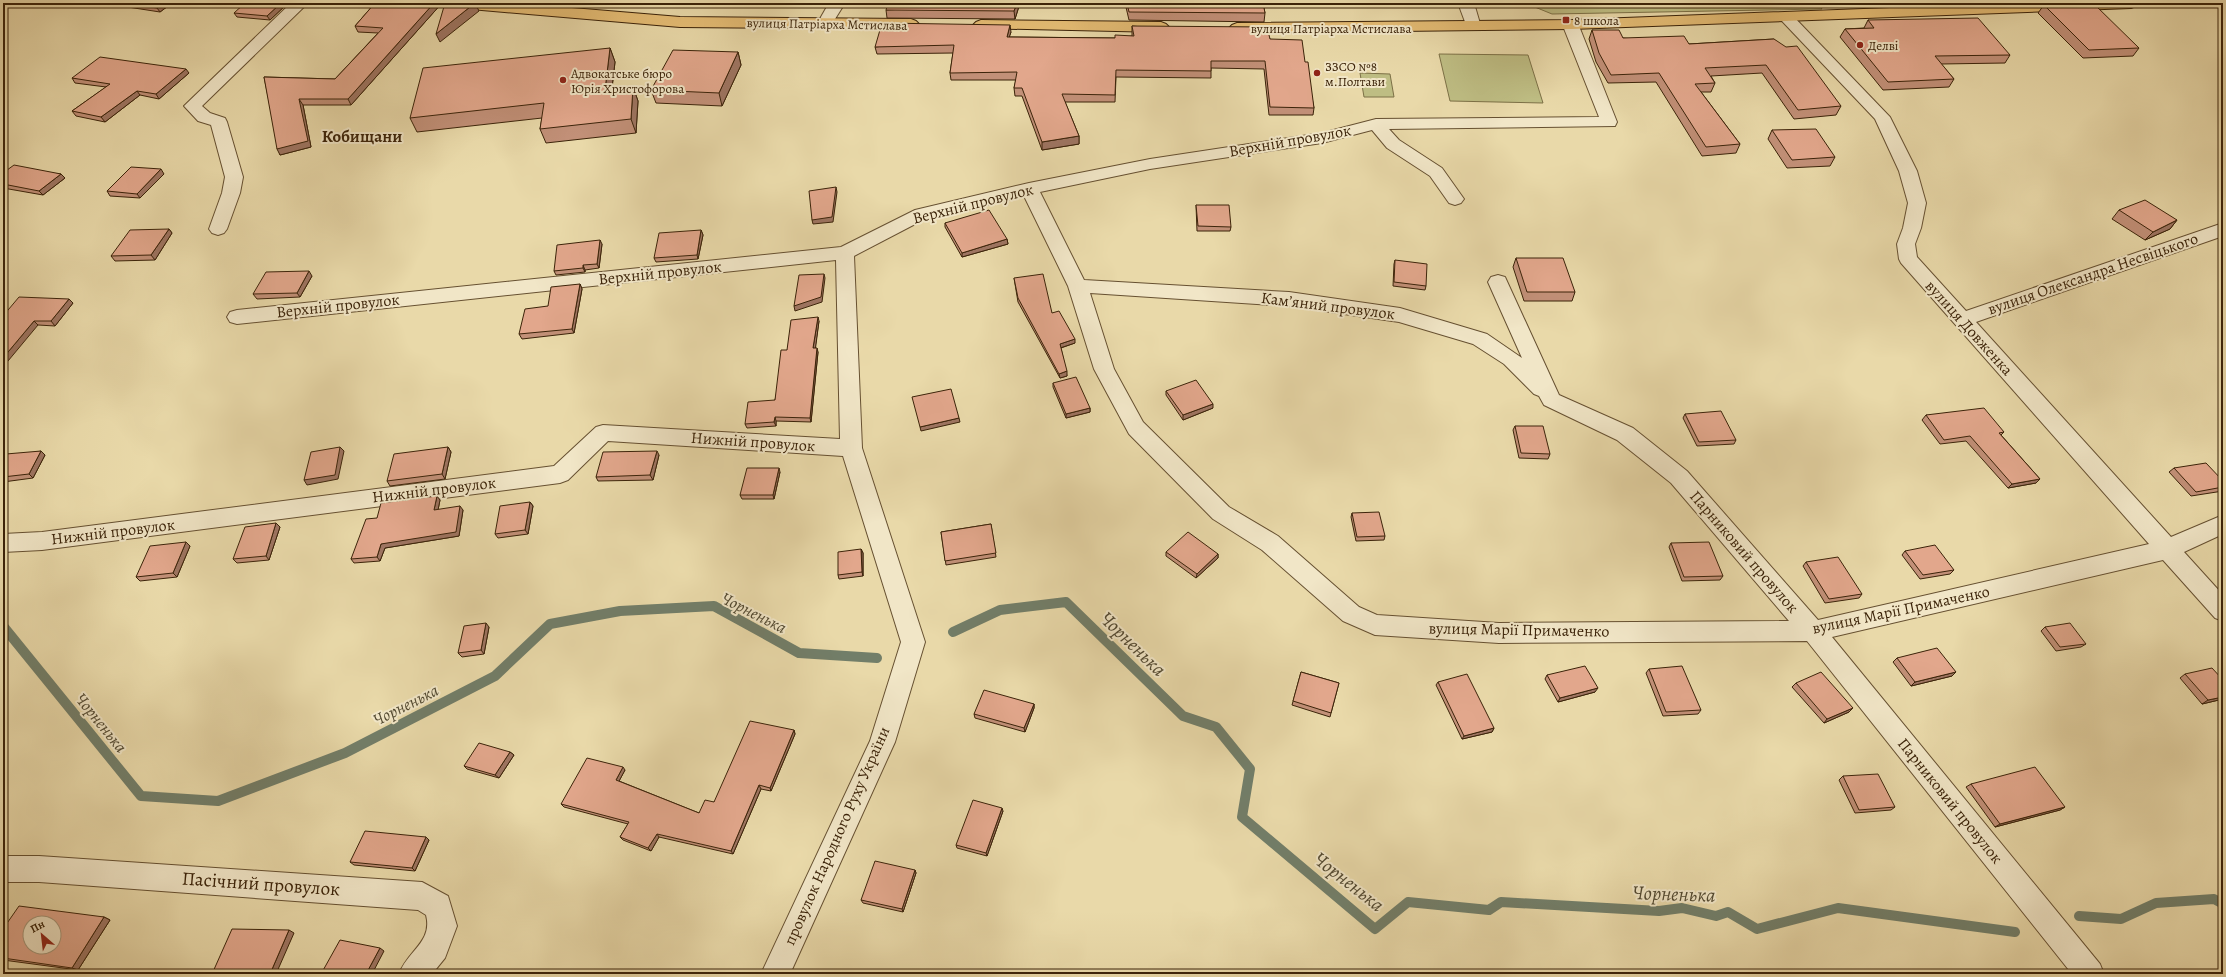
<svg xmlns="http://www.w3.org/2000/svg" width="2226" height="977" font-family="Alegreya,serif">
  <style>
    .green { fill: #bebd83; stroke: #7c7046 }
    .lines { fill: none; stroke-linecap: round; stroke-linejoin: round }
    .stream { stroke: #727e69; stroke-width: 10 }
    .minor-casing { stroke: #665031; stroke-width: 2 }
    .major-casing { stroke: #3b2309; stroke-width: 2 }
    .minor { fill: #f1e6c7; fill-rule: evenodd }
    .major { fill: #e4bc74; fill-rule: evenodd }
    .wall { fill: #c29078; stroke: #3b2309 }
    .shaded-wall { fill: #9e7562; stroke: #3b2309 }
    .building { fill: #e2a78c; stroke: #3b2309; fill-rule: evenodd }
    .poi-dot { fill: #8f2418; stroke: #f1e6c7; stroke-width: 1.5 }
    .labels { text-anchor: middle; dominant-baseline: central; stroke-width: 4; stroke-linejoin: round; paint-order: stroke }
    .far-poi-label { font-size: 13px; fill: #3b2309; stroke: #f1e6c7; text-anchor: start }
    .far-street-label { font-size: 13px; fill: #3b2309; stroke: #f1e6c7 }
    .street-label { font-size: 16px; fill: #3b2309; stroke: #f1e6c7 }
    .far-district-label { font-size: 17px; font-weight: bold; fill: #3b2309; stroke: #f1e6c7 }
    .water-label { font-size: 17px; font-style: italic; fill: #524931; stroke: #f1e6c7 }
    .near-street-label { font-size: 19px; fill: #3b2309; stroke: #f1e6c7 }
    .near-water-label { font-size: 20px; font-style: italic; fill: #524931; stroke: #f1e6c7 }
  </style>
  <rect width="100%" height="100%" fill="#e9d9a9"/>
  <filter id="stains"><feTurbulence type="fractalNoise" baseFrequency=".005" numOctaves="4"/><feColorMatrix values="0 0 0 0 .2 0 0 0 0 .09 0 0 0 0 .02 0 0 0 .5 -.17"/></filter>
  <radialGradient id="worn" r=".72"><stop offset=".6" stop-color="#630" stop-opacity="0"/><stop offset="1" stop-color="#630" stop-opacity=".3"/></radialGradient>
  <g class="green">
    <polygon points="1525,3 1818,3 1822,9 1552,14"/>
    <polygon points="1439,54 1528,55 1543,103 1450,101"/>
    <polygon points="1360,73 1390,74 1394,97 1364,97"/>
  </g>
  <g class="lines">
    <g class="stream">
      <polyline points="3,626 141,796 218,801 345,753 495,676 550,624 620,611 714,606 799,653 877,658"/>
      <polyline points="953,632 1000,610 1066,602 1183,716 1216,727 1250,769 1242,817 1375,929 1408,902 1489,910 1501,902 1659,911 1682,908 1716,916 1728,912 1757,929 1838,908 2015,932"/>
      <polyline points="2079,916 2121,919 2156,903 2214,899 2223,904"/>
    </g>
    <defs>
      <g id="minor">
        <polygon points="291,3 308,3 202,106 210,113 225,118 227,122 243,177 240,193 227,229 224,233 218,235 212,233 209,229 222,193 225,177 211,125 198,121 184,106"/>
        <polygon points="829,3 845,3 830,27 820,27 817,24"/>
        <polygon points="1458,3 1474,3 1481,27 1478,30 1468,30"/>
        <path d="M1786,12L1791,14L1890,117L1917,171L1926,203L1921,228L1915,244L1917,257L1966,311L2223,223V236L1976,322L2171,537L2223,515V534L2184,552L2223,595V621L2215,618L2163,560L1832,637L2100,964L2104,974H2072L1807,641L1499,643L1375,635L1343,621L1262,550L1213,519L1129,434L1094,369L1068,286L1024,196L921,221L854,256L862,448L925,642L895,742L790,974H761L870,741L901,642L843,456L608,441L568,480L560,483L42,550L3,552V534L42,532L554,466L596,427L603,425L840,439L836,260L237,324L230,322L227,317L230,312L237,310L841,247L915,210L1029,183L1150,159L1322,133L1376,119L1599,117L1563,26L1566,23H1576L1579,26L1617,122L1615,126L1389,129L1399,140L1442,168L1464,199L1461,203L1455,205L1449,203L1430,176L1387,148L1372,130L1322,143L1150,169L1040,192L1084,280L1289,292L1400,308L1487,334L1522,358L1488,282L1491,277L1498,275L1505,277L1559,395L1633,428L1687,471L1818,620L2149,544L1901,263L1899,259L1897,244L1903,228L1908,203L1899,171L1875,119L1781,20L1778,17L1781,14ZM1090,293L1289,306L1399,322L1473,344L1504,364L1534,394L1539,396L1544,405L1617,440L1671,483L1789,621L1499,623L1377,615L1359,607L1278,536L1229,507L1143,422L1114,369Z"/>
        <path d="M3,856H39L422,882L448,896L457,926L445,958L432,974H399C408,950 433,942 426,915L418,910L39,882H3Z"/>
      </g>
      <g id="major">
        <polygon points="451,3 512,3 680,17 911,19 916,21 919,24 916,27 911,29 680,27 459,8 454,6"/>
        <polygon points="2021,3 2139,3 2136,6 2131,8 1572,29 1237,33 1232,31 1229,28 1232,25 1237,23 1572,20"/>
        <polygon points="981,20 1161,22 1166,24 1169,27 1166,30 1161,32 976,28 973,25 976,22"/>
      </g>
    </defs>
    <use href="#minor" class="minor-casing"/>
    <use href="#major" class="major-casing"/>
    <use href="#minor" class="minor"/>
    <use href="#major" class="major"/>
  </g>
  <g class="wall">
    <polygon points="102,3 172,3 160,12"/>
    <polygon points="288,3 270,20 237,17 234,13"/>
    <polygon points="375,3 442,3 351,105 303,105 311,147 280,155 264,77 335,79 378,33 358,32 355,26"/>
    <polygon points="1020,3 1015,19 887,18 886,10"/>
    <polygon points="1125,3 1263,3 1265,13 1264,22 1129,20"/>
    <polygon points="1394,3 1429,3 1428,6 1395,6"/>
    <polygon points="2044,5 2139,48 2133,56 2083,58 2038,13"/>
    <polygon points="1868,20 2010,55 2005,63 1941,64 1954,79 1949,87 1883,90 1840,37 1845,29 1864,28"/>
    <polygon points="1132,26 1270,39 1305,62 1314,108 1313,115 1269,115 1264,69 1211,68 1211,78 1116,77 1115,102 1065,102 1079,136 1079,144 1042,150 1022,96 1015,96 1014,88 1016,80 951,80 950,73 953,53 877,54 875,47 1011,32 1009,37 1115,38 1132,36"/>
    <polygon points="1592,30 1623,38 1689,44 1774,39 1841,106 1836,115 1794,119 1762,73 1711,76 1715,83 1711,92 1701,92 1740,144 1736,153 1702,156 1656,82 1608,83 1596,62 1589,39"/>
    <polygon points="610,48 615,62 612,89 633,87 638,101 636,133 546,143 540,129 542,118 417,132 410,118"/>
    <polygon points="738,52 741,65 722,106 656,103 651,90"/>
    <polygon points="189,73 159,99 140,95 105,122 76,116 72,111 106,87 75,83 72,78"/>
    <polygon points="1772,130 1835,157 1830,166 1787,168 1768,139"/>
    <polygon points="3,173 61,174 65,178 43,195 3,188"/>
    <polygon points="164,174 140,198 110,196 107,191"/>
    <polygon points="1196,205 1231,227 1230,231 1197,231"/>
    <polygon points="2119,210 2177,220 2170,229 2145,240 2112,219"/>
    <polygon points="945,223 1007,239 1008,244 962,257 945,227"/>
    <polygon points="169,229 172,233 155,260 115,261 111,256"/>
    <polygon points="701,230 703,235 698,259 656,262 654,258"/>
    <polygon points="602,244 599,268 585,270 585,272 556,275 554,271"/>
    <polygon points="1516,258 1575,292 1572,301 1524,301 1513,267"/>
    <polygon points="1395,260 1426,286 1425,290 1393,286 1394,264"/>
    <polygon points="312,276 300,297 257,299 253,294"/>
    <polygon points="1014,278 1052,313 1075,343 1061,348 1067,376 1060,378 1018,302"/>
    <polygon points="580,284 582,289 574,333 522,339 519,334 548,306"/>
    <polygon points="73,303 55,326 38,325 3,316"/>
    <polygon points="819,321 815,348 818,352 811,422 776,421 776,426 747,428 745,424 775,400 787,350"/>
    <polygon points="1053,383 1090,408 1090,412 1066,418 1053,387"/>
    <polygon points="1166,391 1213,408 1183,420 1166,395"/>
    <polygon points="1685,414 1736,440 1734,444 1697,446 1683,418"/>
    <polygon points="1926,415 2004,432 2001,435 2040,479 2036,483 2008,488 1966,441 1940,444 1922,420"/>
    <polygon points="1515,426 1550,454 1548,459 1519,458 1513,430"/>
    <polygon points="448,447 451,452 445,479 390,486 387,481"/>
    <polygon points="41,451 45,455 33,478 3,482 3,461"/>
    <polygon points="659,455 653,480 598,481 596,477"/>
    <polygon points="2174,468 2223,481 2223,491 2191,496 2169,472"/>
    <polygon points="780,472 774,499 742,499 740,495"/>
    <polygon points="440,500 438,510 463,510 459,536 385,548 380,561 354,563 351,559 377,518"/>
    <polygon points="530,502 533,506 528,534 498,538 495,534"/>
    <polygon points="1352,513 1385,536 1384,540 1356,541 1351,517"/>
    <polygon points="276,523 280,527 269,560 237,563 233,559"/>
    <polygon points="991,524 996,557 946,565 941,532"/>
    <polygon points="186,542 190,546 177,577 140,581 136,577"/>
    <polygon points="1671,543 1723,576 1720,580 1682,581 1669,547"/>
    <polygon points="861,549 863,553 863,576 839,579 838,575"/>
    <polygon points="1905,551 1954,570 1950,574 1920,579 1902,555"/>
    <polygon points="1166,552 1218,554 1218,558 1196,578 1166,556"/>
    <polygon points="1806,562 1862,594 1859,598 1825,603 1803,566"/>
    <polygon points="489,627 484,654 462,657 458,653"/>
    <polygon points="2045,627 2086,644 2081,647 2056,651 2041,631"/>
    <polygon points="1897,658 1956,672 1952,676 1911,686 1893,662"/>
    <polygon points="1649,669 1701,710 1698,714 1663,716 1646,673"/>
    <polygon points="1301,672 1339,683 1330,717 1292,705"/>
    <polygon points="2185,674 2223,699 2202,704 2180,678"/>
    <polygon points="1547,675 1595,692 1558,702 1545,679"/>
    <polygon points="1438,682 1494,728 1492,732 1462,739 1436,685"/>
    <polygon points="1796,683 1849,712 1824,723 1792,687"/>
    <polygon points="1034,704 1034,708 1025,732 975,718 974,714"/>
    <polygon points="794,730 795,734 771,791 761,789 733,854 659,837 651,851 623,840 620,837 628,824 564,807 561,804 625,770 619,781 699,813 714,802"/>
    <polygon points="510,752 514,755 499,778 467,769 464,766"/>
    <polygon points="1843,776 1895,807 1891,810 1855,813 1839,780"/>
    <polygon points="1971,784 2065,807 2060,810 1995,827 1966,787"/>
    <polygon points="1003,811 987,856 957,848 956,845"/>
    <polygon points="426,837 429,840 415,871 354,865 350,862"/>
    <polygon points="915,870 916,873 903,912 863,903 861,900"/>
    <polygon points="104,917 110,920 78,970 3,960 3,929"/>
  </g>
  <g class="shaded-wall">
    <polygon points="164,3 172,3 160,12 157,8"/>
    <polygon points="281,3 288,3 270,20 267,16"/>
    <polygon points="434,3 442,3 351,105 348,99"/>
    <polygon points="475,3 479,11 440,42 436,34"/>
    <polygon points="1017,3 1020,3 1015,19 1014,11"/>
    <polygon points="1010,25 1011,32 1007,44 1007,37"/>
    <polygon points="610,48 615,62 610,104 605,90"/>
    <polygon points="738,52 741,65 722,106 719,93"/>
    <polygon points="186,69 189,73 159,99 156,94"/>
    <polygon points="633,87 638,101 636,133 631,119"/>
    <polygon points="137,91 140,95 105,122 101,117"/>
    <polygon points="299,99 303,105 311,147 280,155 277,149"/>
    <polygon points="1079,136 1079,144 1042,150 1042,142"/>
    <polygon points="161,169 164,174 140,198 137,194"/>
    <polygon points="61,174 65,178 43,195 39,191"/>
    <polygon points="836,187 837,192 833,222 813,224 812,220"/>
    <polygon points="2177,220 2170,229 2145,240 2153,232"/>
    <polygon points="169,229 172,233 155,260 151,255"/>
    <polygon points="701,230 703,235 698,259 697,255"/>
    <polygon points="1007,239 1008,244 962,257 962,253"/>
    <polygon points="600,240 602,244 599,268 597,264"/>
    <polygon points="583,265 585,270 585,272 583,268"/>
    <polygon points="309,271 312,276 300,297 297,293"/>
    <polygon points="824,274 825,278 822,302 795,311 794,306"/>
    <polygon points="580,284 582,289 574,333 572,329"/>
    <polygon points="69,299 73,303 55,326 51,321"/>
    <polygon points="818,317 819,321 815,352 813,348"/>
    <polygon points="34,321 38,325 3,367 3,358"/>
    <polygon points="1075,339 1075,343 1060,348 1060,344"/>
    <polygon points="817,348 818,352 811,422 810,418"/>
    <polygon points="1067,371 1067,376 1060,378 1059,374"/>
    <polygon points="1213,404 1213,408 1183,420 1183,415"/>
    <polygon points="1090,408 1090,412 1066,418 1066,414"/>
    <polygon points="775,417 776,421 776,426 774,422"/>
    <polygon points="959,418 960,422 921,431 920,427"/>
    <polygon points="340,447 344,451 338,479 307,485 304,480"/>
    <polygon points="448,447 451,452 445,479 442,474"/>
    <polygon points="41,451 45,455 33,478 29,474"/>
    <polygon points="657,451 659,455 653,480 650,475"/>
    <polygon points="779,468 780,472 774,499 773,495"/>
    <polygon points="2040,479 2036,483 2008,488 2012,484"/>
    <polygon points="437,496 440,500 437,515 434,510"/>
    <polygon points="530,502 533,506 528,534 525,530"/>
    <polygon points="460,506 463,510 459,536 385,548 380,561 377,557 381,544"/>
    <polygon points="276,523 280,527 269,560 266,556"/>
    <polygon points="186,542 190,546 177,577 173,573"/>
    <polygon points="861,549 863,553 863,576 862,572"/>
    <polygon points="1218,554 1218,558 1196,578 1197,574"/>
    <polygon points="486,623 489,627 484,654 481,650"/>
    <polygon points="1956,672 1952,676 1911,686 1915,682"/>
    <polygon points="1598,688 1595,692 1558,702 1560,698"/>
    <polygon points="2223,697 2223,699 2202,704 2208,700"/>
    <polygon points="1034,704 1034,708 1025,732 1024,728"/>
    <polygon points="1853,708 1849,712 1824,723 1827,719"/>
    <polygon points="1494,728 1492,732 1462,739 1464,736"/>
    <polygon points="794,730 795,734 771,791 770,788"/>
    <polygon points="510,752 514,755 499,778 495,775"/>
    <polygon points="623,767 625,770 618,783 616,780"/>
    <polygon points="759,785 761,789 733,854 731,851"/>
    <polygon points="2065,807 2060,810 1995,827 2000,824"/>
    <polygon points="1002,808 1003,811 987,856 986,853"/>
    <polygon points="657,834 659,837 651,851 648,848"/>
    <polygon points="426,837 429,840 415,871 412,868"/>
    <polygon points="915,870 916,873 903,912 902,909"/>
    <polygon points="104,917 110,920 78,970 72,968"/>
    <polygon points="289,930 294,933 276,974 270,974"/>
    <polygon points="380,948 384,951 372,974 366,974"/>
  </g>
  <g class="building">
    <polygon points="126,3 164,3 157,8"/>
    <polygon points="245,3 281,3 267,16 234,13"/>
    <polygon points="375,3 434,3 348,99 299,99 308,141 277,149 264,77 335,79 383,28 355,26"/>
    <polygon points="445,3 475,3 436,34"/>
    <polygon points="888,3 1017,3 1014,11 886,10"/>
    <polygon points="1127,3 1263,3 1265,13 1129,12"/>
    <polygon points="2093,3 2139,48 2089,50 2044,5"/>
    <polygon points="1978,18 2010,55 1935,56 1954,79 1888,82 1845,29 1874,28 1868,20"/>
    <polygon points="882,23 1010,25 1007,37 1115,38 1115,35 1134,36 1132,26 1267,27 1270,39 1302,40 1305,62 1308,62 1314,108 1270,107 1265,61 1211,61 1211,71 1116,70 1115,95 1062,94 1079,136 1042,142 1022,88 1014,88 1017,72 950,73 954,45 875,47"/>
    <polygon points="1592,30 1619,30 1623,38 1684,36 1689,44 1774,39 1786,47 1797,46 1841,106 1798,110 1766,65 1705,68 1715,83 1695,84 1740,144 1706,147 1659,73 1611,75 1599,53"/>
    <polygon points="610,48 605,90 633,87 631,119 540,129 544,103 410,118 423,68"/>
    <polygon points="673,50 738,52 719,93 651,90"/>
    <polygon points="100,57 186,69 156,94 137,91 101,117 72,111 110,84 72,78"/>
    <polygon points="1816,129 1835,157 1792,160 1772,130"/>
    <polygon points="14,165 61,174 39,191 3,184 3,173"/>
    <polygon points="131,167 161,169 137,194 107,191"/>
    <polygon points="836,187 832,217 812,220 809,191"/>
    <polygon points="2145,200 2177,220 2153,232 2119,210"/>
    <polygon points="1196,205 1229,205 1231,227 1198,226"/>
    <polygon points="989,210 1007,239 962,253 945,223"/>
    <polygon points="169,229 151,255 111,256 130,230"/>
    <polygon points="701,230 697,255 654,258 659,233"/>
    <polygon points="600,240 597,264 583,265 583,268 554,271 557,245"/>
    <polygon points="1516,258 1563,258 1575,292 1527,292"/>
    <polygon points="1395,260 1427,264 1426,286 1394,282"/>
    <polygon points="309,271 297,293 253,294 266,272"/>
    <polygon points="824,274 821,297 794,306 799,275"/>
    <polygon points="1043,274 1052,313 1059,311 1075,339 1060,344 1067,371 1059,374 1018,298 1014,278"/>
    <polygon points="580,284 572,329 519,334 525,309 548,306 551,287"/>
    <polygon points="19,297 69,299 51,321 34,321 3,358 3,321 4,320 3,320 3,316"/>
    <polygon points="818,317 813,348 817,348 810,418 775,417 774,422 745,424 748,402 775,400 781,350 787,350 791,320"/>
    <polygon points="1076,377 1090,408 1066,414 1053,383"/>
    <polygon points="1196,380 1213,404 1183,415 1166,391"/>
    <polygon points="951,389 959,418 920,427 912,397"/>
    <polygon points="1984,408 2004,432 1999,433 2040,479 2012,484 1970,436 1944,440 1926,415"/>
    <polygon points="1721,411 1736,440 1699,442 1685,414"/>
    <polygon points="1515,426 1543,426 1550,454 1521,453"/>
    <polygon points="340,447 335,475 304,480 311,452"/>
    <polygon points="448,447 442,474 387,481 394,454"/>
    <polygon points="41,451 29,474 3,477 3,461 6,454"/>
    <polygon points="657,451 650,475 596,477 603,452"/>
    <polygon points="2206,463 2223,481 2223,487 2196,492 2174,468"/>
    <polygon points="747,468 779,468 773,495 740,495"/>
    <polygon points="437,496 434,510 460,506 456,532 381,544 377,557 351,559 366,519 377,518 381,503"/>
    <polygon points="530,502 525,530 495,534 500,506"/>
    <polygon points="1379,512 1385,536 1357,537 1352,513"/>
    <polygon points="276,523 266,556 233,559 245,527"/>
    <polygon points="991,524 996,553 945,561 941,532"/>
    <polygon points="1188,532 1218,554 1197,574 1166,552"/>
    <polygon points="186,542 173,573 136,577 150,546"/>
    <polygon points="1709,542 1723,576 1684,577 1671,543"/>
    <polygon points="1935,545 1954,570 1923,575 1905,551"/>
    <polygon points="861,549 862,572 838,575 838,552"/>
    <polygon points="1838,557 1862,594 1829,599 1806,562"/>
    <polygon points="486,623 481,650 458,653 464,626"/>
    <polygon points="2070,623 2086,644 2060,647 2045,627"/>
    <polygon points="1937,648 1956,672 1915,682 1897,658"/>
    <polygon points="1585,666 1598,688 1560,698 1547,675"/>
    <polygon points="1682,666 1701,710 1666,712 1649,669"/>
    <polygon points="2212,668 2223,680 2223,697 2208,700 2185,674"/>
    <polygon points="1301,672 1339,683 1331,713 1293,701"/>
    <polygon points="1821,672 1853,708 1827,719 1796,683"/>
    <polygon points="1467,674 1494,728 1464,736 1438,682"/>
    <polygon points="984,690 1034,704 1024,728 974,714"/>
    <polygon points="750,721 794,730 770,788 759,785 731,851 657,834 648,848 620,837 629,822 561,804 587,758 623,767 616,780 699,813 705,800 714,802"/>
    <polygon points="479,743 510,752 495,775 464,766"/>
    <polygon points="2035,767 2065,807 2000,824 1971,784"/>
    <polygon points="1878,774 1895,807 1859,810 1843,776"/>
    <polygon points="973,800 1002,808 986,853 956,845"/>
    <polygon points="365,831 426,837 412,868 350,862"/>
    <polygon points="875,861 915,870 902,909 861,900"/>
    <path d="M19,906L104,917L72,968L3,958V929ZM30,923H54V947H30Z"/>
    <polygon points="232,929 289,930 270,974 212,974"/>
    <polygon points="340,940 380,948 366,974 321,974"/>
  </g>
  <g class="poi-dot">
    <rect x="1562" y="16" width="8" height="8" rx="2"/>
    <circle cx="1860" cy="45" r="4"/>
    <circle cx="1317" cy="73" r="4"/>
    <circle cx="563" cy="80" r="4"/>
  </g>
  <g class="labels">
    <g class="far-poi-label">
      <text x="1574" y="20">8 школа</text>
      <text x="1868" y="45">Делві</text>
      <text x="1325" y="66">ЗЗСО №8<tspan x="1325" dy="15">м.Полтави</tspan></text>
      <text x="571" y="73">Адвокатське бюро<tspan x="571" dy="15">Юрія Христофорова</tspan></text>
    </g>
    <g class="far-street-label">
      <text transform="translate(827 24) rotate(1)">вулиця Патріарха Мстислава</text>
      <text x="1331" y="28">вулиця Патріарха Мстислава</text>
    </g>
    <g class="street-label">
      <text transform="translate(1290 141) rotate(-10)">Верхній провулок</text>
      <text transform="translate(973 204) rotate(-14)">Верхній провулок</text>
      <text transform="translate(660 273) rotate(-6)">Верхній провулок</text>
      <text transform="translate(2093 274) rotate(-19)">вулиця Олександра Несвіцького</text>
      <text transform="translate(338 306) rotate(-6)">Верхній провулок</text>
      <text transform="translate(1328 306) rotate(7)">Камʼяний провулок</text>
      <text transform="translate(1969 328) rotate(48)">вулиця Довженка</text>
      <text transform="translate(753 442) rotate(4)">Нижній провулок</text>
      <text transform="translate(434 490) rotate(-7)">Нижній провулок</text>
      <text transform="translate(113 532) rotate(-7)">Нижній провулок</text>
      <text transform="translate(1744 552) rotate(49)">Парниковий провулок</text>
      <text transform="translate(1901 610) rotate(-12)">вулиця Марії Примаченко</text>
      <text transform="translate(1519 630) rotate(1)">вулиця Марії Примаченко</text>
      <text transform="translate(1950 801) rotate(51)">Парниковий провулок</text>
      <text transform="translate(837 836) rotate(-66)">провулок Народного Руху України</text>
    </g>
    <g class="far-district-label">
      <text x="362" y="136">Кобищани</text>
    </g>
    <g class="water-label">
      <text transform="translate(754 613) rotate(27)">Чорненька</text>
      <text transform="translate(406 705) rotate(-27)">Чорненька</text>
      <text transform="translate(101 723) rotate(51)">Чорненька</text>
    </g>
    <g class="near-street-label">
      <text transform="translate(261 884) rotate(4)">Пасічний провулок</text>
    </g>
    <g class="near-water-label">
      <text transform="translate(1133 644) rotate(44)">Чорненька</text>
      <text transform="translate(1349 882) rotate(38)">Чорненька</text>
      <text transform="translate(1674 894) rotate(2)">Чорненька</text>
    </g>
  </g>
  <rect width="2226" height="977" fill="none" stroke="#e9d9a9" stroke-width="16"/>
  <rect x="4" y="4" width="2218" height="969" fill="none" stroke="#3b2309" stroke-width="2"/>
  <rect x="8" y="8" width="2210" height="961" fill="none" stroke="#3b2309"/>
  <g transform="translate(42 935) rotate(332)"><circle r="19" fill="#f1e6c7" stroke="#a8987b"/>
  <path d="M0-3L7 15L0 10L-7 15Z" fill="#8f2418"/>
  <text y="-6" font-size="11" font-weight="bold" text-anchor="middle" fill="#3b2309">Пн</text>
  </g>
  <rect width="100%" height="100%" filter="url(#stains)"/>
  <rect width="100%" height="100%" fill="url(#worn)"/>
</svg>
